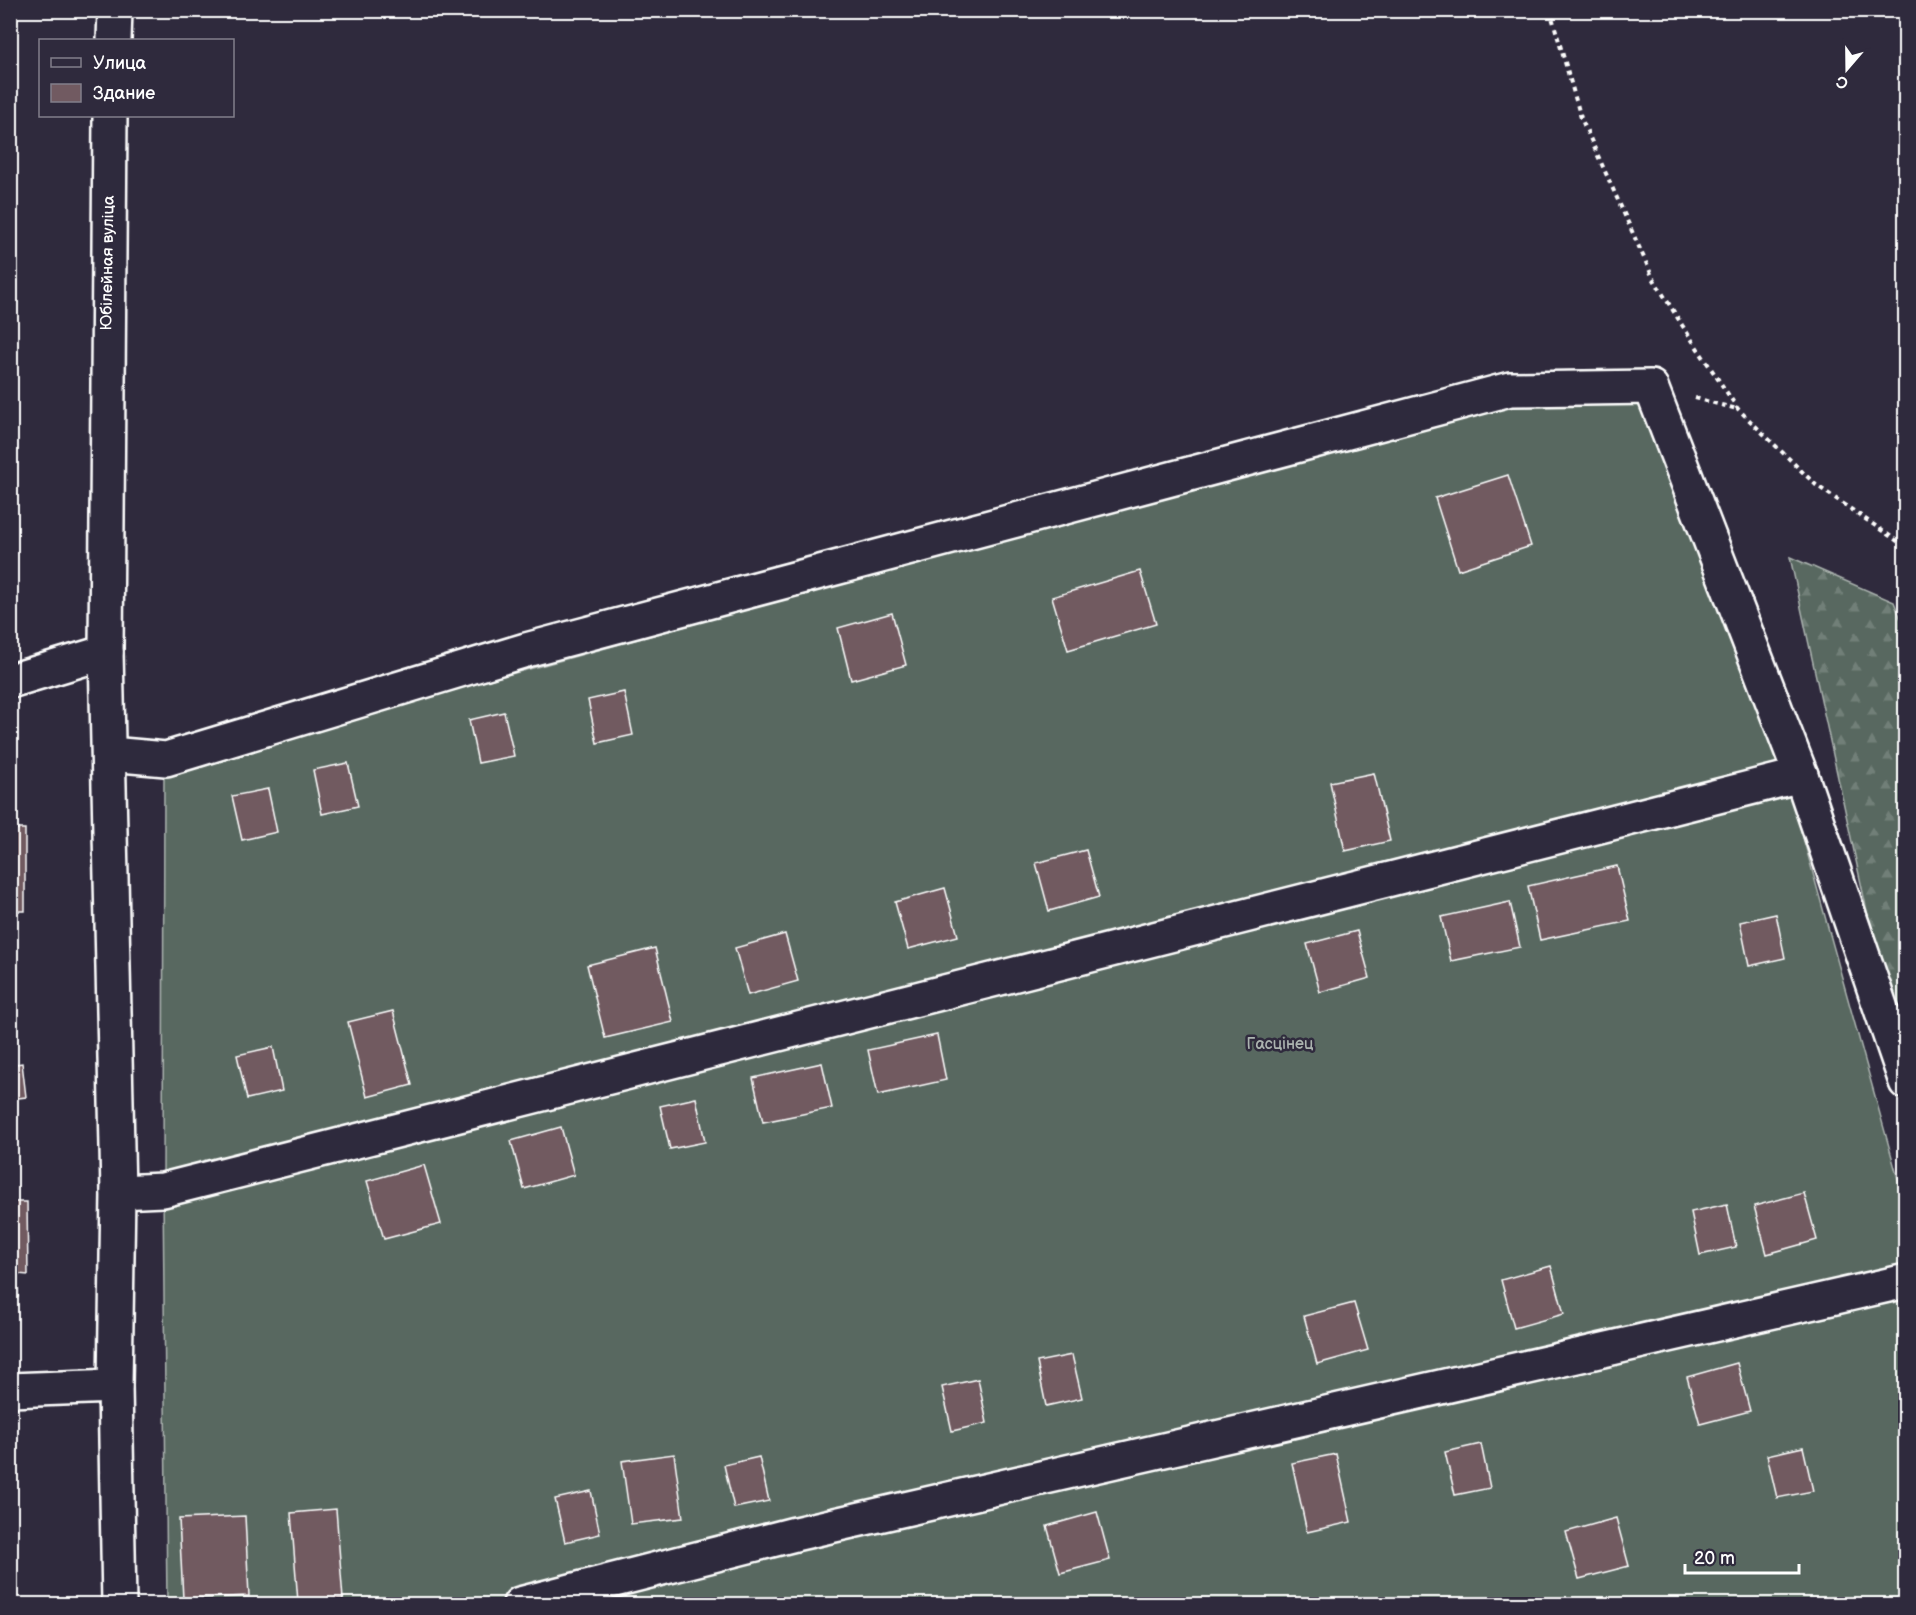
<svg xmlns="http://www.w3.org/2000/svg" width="1916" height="1615" font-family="'Balsamiq Sans',sans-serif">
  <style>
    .forest { fill: url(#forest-firs); stroke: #acb4b0; stroke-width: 1.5 }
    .garden { fill: #586860; stroke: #acb4b0; stroke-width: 1.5 }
    .building { fill: #715a61; stroke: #fff; stroke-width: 1.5 }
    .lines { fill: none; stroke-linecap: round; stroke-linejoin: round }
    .minor-casing { stroke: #fff; stroke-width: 38 }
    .path { stroke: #fff; stroke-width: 4; stroke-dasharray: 4.5 4.5; stroke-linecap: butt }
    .minor { stroke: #2f2a3d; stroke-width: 33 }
    .labels { text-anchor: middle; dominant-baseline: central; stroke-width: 5; stroke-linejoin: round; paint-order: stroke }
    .street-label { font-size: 16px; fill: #fff; stroke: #2f2a3d }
    .park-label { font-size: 16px; fill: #acb4b0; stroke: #2f2a3d }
  </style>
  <defs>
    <pattern id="forest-firs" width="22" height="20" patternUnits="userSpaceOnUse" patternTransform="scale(1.5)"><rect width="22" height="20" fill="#586860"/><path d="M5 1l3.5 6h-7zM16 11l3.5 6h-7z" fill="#717f78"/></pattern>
  </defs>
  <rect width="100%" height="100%" fill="#2f2a3d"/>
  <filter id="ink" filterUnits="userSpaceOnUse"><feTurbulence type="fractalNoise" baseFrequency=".0167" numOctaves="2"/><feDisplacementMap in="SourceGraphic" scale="12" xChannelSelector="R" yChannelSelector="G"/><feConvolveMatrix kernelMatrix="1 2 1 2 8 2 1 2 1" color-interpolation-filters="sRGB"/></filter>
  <g filter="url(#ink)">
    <polygon class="forest" points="1790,557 1894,602 1905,629 1905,1086"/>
    <polygon class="garden" points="1511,400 1656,401 1767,708 1905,1204 1905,1604 167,1604 163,1190 164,769"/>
    <g class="building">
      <polygon points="1508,475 1531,546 1458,570 1435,498"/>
      <polygon points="1140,571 1156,624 1068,650 1052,597"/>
      <polygon points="892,613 906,665 851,680 838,628"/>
      <polygon points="624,692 633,735 597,743 588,700"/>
      <polygon points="504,712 514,756 478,763 469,720"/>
      <polygon points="348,763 358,806 322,814 313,770"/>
      <polygon points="1374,773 1390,841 1345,851 1330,782"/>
      <polygon points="268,789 277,832 242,840 232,796"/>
      <rect x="10" y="829" width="15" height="82"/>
      <polygon points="1086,850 1099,897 1049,911 1036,863"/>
      <polygon points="1617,866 1630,921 1540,940 1528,886"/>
      <polygon points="945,888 958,936 908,949 895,902"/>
      <polygon points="1510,902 1520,947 1451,961 1441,917"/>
      <polygon points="1776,914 1785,958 1749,966 1740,922"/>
      <polygon points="1357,931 1370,978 1320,992 1307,944"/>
      <polygon points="785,934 798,981 748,995 735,948"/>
      <polygon points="655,948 673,1022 605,1038 587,965"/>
      <polygon points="393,1011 412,1085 367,1097 348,1022"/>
      <polygon points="937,1035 946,1080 878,1095 868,1050"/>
      <polygon points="273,1047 282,1091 247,1099 237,1055"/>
      <polygon points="22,1063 26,1097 10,1099 10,1065"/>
      <polygon points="822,1063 832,1108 763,1122 753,1078"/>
      <polygon points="696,1098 705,1142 670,1149 660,1106"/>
      <polygon points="561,1127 574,1175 524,1189 511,1141"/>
      <polygon points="424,1165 441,1224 384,1239 367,1181"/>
      <polygon points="10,1181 13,1181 14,1202 27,1202 28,1275 18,1274 18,1297 10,1297"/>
      <polygon points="1804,1193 1817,1240 1767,1254 1754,1206"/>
      <polygon points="1727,1204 1736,1247 1700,1255 1691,1212"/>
      <polygon points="1551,1266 1564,1314 1514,1328 1501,1280"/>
      <polygon points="1354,1303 1368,1350 1317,1364 1304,1316"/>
      <polygon points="1072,1355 1082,1398 1046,1406 1037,1362"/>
      <polygon points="1737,1363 1750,1411 1700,1424 1687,1377"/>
      <polygon points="978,1379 987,1423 952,1431 942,1387"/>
      <polygon points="1481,1444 1490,1488 1455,1495 1445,1452"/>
      <polygon points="1803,1447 1813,1491 1777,1498 1767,1455"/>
      <polygon points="674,1454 683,1518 631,1524 622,1461"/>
      <polygon points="1336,1454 1351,1522 1307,1532 1292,1463"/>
      <polygon points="759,1457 769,1501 734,1508 724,1465"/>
      <polygon points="591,1491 600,1534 565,1542 555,1499"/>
      <polygon points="336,1509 343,1599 298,1602 291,1513"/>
      <polygon points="1097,1512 1110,1560 1060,1573 1047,1526"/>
      <polygon points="245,1516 249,1596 183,1599 179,1519"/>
      <polygon points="1616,1518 1629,1566 1579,1579 1566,1532"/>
    </g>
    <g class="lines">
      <defs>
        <g id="minor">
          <polyline points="114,40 115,10"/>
          <polyline points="110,116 106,652 118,1192 115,1386 119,1604"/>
          <polyline points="10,681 106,652"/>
          <polyline points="110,754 166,759 526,650 1510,389 1651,387 1801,775 1906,1082"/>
          <polyline points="118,1192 163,1190 1801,775"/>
          <polyline points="10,1390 115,1386"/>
          <polyline points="520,1604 795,1534 1906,1281"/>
        </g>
      </defs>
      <use href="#minor" class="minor-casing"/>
      <g class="path">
        <polyline points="1550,10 1581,118 1653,278 1682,325 1738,409 1816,485 1906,547"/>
        <polyline points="1695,398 1737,409"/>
      </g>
      <use href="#minor" class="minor"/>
    </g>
  </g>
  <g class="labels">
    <g class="street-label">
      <text transform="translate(108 263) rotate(-89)">Юбілейная вуліца</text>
    </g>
    <g class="park-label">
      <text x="1280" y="1044">Гасцінец</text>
    </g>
  </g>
  <rect width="1916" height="1615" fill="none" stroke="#2f2a3d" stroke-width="36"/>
  <rect x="18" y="18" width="1880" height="1579" fill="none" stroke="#fff" stroke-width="2" filter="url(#ink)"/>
  <rect x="39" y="39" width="195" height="78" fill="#2f2a3d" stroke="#827f8b" stroke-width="1.5"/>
  <rect x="51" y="58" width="30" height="9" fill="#2f2a3d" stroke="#827f8b" stroke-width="1.5"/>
  <text x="93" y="69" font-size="18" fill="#ffffff">Улица</text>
  <rect x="51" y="84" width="30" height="18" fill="#715a61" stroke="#827f8b" stroke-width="1.5"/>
  <text x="93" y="99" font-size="18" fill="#ffffff">Здание</text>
  <g transform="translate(1847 69) rotate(200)" stroke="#2f2a3d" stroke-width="4.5" paint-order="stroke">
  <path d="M0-4.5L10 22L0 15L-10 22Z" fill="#ffffff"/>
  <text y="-9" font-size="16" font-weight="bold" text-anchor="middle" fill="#ffffff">С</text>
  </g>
  <path d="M1685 1564v9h114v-9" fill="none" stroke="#ffffff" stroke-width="3"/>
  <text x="1694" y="1564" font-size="18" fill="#ffffff" stroke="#2f2a3d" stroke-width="4.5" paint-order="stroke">20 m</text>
</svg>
